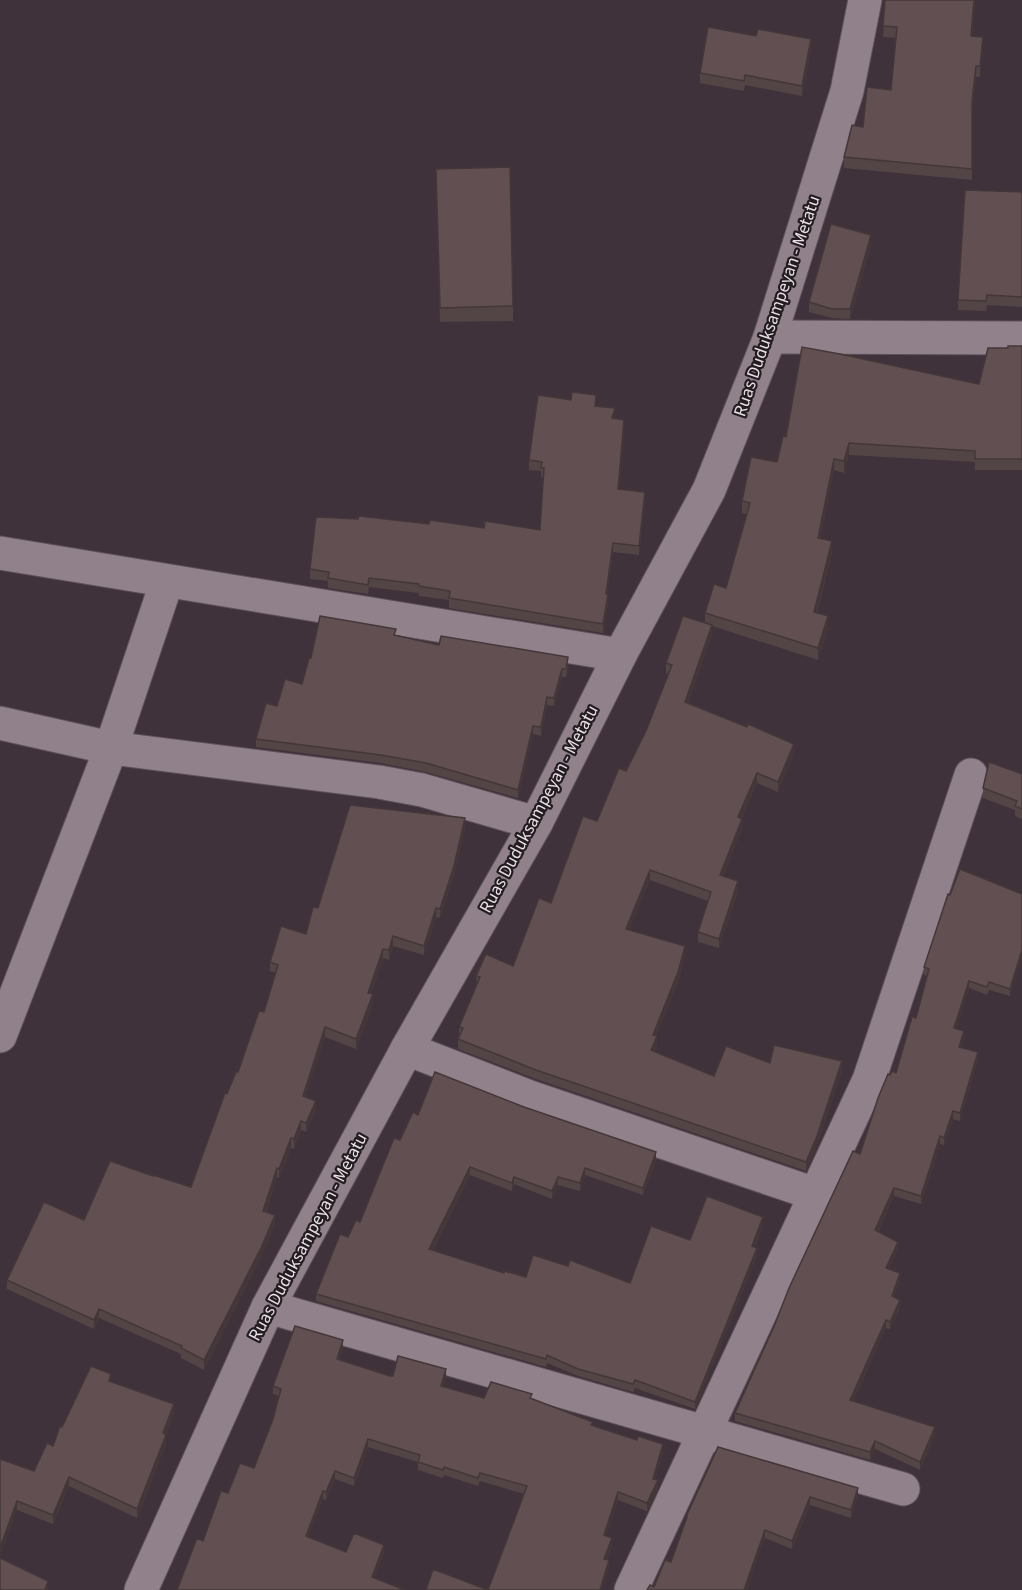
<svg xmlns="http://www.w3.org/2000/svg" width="1022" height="1590" font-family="'Source Sans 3',sans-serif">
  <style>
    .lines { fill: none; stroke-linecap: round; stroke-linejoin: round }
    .street-casing { stroke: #5d5159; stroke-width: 35 }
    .secondary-casing { stroke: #5d5159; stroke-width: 35 }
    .street { stroke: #91818b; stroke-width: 33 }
    .secondary { stroke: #91818b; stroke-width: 33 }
    .wall { fill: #534446 }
    .shaded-wall { fill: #443739 }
    .building { fill: #614f51; stroke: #443739; stroke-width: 1.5 }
    .labels { text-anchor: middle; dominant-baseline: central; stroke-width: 4.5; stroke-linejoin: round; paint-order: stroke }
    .street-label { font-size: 18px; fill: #e9e0e5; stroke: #231c20 }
  </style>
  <rect width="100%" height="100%" fill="#40323b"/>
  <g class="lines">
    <defs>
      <g id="street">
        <polyline points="0,553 620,655"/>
        <polyline points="0,723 111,748 379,782 422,790 536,823"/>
        <polyline points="0,1036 111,748 167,581"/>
        <polyline points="407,1049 530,1097 815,1194"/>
        <polyline points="268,1307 903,1489"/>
        <polyline points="631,1590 869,1080 971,775"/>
      </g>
      <g id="secondary">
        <polyline points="770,337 1022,338"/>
        <polyline points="141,1590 268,1307 407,1049 536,823 620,655 709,490 770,337 847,91 865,0"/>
      </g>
    </defs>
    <use href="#street" class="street-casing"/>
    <use href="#secondary" class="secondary-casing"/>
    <use href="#street" class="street"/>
    <use href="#secondary" class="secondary"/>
  </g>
  <g class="wall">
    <polygon points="885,0 975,0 972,36 983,48 980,77 976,77 972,113 972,180 844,168 844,157 863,127 891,90 896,38 883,37"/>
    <polygon points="756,36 811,49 802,96 745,85 744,91 700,83 700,73"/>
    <polygon points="436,183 513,306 513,321 440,322"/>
    <polygon points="1022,192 1022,307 987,305 986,311 958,310 958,300"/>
    <polygon points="871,245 850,319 832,318 809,312 809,302"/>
    <polygon points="1022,346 1022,470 975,470 975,462 849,455 844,473 834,470 820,538 832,552 817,613 828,628 818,660 712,626 712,634 688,703 794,754 778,792 757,783 742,818 742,828 723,877 738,891 719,948 698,942 698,932 708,901 650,880 629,930 685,955 678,982 656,1036 657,1046 654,1051 714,1076 770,1063 842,1071 817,1145 806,1171 536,1079 458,1049 458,1039 459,1036 459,1027 477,985 476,976 513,966 551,903 597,821 626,771 646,731 669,674 666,673 666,663 705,623 705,613 726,588 747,514 742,513 742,501 777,462 786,437 979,384 1008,348"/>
    <polygon points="596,406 615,418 624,429 619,489 645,502 639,555 613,552 607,594 608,603 603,633 449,608 449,600 419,596 419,593 369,587 368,594 328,588 328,581 310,579 310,569 429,524 484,528 540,530 543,477 541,477 541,471 529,470 529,460"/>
    <polygon points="396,636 439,645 568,665 566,677 562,677 554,706 547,705 541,736 533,734 518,798 426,772 381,763 256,747 256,739 302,684 311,658"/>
    <polygon points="1022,774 1022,819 1015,816 1015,810 983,798 983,788"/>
    <polygon points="465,828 454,875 440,918 436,917 424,955 393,946 389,960 383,958 371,994 373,1004 356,1049 325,1037 305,1097 316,1111 306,1132 301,1130 294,1149 291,1148 279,1178 277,1177 266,1212 275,1225 261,1257 204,1370 181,1358 181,1354 99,1318 94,1329 7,1289 7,1280 84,1220 153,1176 191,1187 227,1094 238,1072 264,1012 276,973 270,971 270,962 306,934 318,908"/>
    <polygon points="1022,894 1010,996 989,990 987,995 969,988 956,1029 964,1039 961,1047 978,1059 960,1121 953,1119 944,1145 940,1144 921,1204 894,1196 878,1232 898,1249 889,1269 900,1281 894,1297 900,1308 890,1329 886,1328 853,1401 935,1435 920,1470 875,1449 870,1460 735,1421 735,1413 860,1154 890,1075 896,1073 916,1018 927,976 924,975 924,967 950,895"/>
    <polygon points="418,1115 656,1160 643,1195 585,1175 580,1191 558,1185 552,1199 514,1184 512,1191 470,1175 433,1250 504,1273 526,1277 568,1266 630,1283 690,1240 763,1225 755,1247 757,1255 695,1409 635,1388 633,1392 578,1376 547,1363 546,1367 316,1301 316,1294 348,1237 360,1222 400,1140"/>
    <polygon points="343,1348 339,1360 390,1376 446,1377 443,1386 484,1398 532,1399 593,1426 663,1452 655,1479 658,1488 647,1511 618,1500 606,1536 612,1546 607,1560 609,1568 488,1590 524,1494 480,1481 478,1486 444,1475 443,1478 418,1470 418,1462 368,1447 354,1486 335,1479 326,1500 323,1499 308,1537 346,1552 384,1553 374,1578 203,1541 228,1493 254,1468 273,1419 279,1396 273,1394 273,1386"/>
    <polygon points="111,1382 174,1413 166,1434 166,1444 137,1518 69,1486 53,1524 17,1510 0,1459 34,1471 53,1446 62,1427"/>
    <polygon points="718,1447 858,1496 851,1518 810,1505 792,1549 765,1538 654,1587 671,1562 686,1522 686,1517"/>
  </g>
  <g class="shaded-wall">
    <polygon points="974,0 975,0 971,47 971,36"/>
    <polygon points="983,37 983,48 980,77 980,66"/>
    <polygon points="811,39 811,49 802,96 802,86"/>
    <polygon points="976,66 976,77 972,113 972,180 972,102"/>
    <polygon points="871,235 871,245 850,319 850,309"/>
    <polygon points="624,420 624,429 618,498 618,489"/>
    <polygon points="849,443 849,455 844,473 844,461"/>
    <polygon points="834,459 834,470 818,549 818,538"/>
    <polygon points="645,492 645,502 639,555 639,546"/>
    <polygon points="832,541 832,552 814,623 814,612"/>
    <polygon points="613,543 613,552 606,603 606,594"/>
    <polygon points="608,594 608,603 603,633 603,624"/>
    <polygon points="828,616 828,628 818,660 818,648"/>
    <polygon points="712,625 712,634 685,711 685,702"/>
    <polygon points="562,669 562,677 554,706 554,698"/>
    <polygon points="547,697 547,705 541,736 541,727"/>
    <polygon points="533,726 533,734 518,798 518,790"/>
    <polygon points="794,744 794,754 778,792 778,782"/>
    <polygon points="757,773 757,783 738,827 738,817"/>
    <polygon points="465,818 465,828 454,875 440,918 440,909"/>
    <polygon points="742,819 742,828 720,885 720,875"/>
    <polygon points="650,870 650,880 626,938 626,929"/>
    <polygon points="738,881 738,891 719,948 719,939"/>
    <polygon points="436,908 436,917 424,955 424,946"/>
    <polygon points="393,936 393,946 389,960 389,950"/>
    <polygon points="685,946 685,955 678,982 653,1044 653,1035"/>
    <polygon points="383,949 383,958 368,1002 368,993"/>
    <polygon points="1022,950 1022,958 1010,996 1010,989"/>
    <polygon points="969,981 969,988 954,1036 954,1028"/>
    <polygon points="373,994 373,1004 356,1049 356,1039"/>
    <polygon points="325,1027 325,1037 303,1105 303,1096"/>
    <polygon points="964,1031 964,1039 959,1054 959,1047"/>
    <polygon points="657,1036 657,1046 651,1059 651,1050"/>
    <polygon points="978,1052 978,1059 960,1121 960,1113"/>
    <polygon points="842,1061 842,1071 817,1145 806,1171 806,1162"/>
    <polygon points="316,1101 316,1111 306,1132 306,1123"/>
    <polygon points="953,1111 953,1119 944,1145 944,1138"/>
    <polygon points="301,1121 301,1130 294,1149 294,1139"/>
    <polygon points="940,1136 940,1144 921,1204 921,1196"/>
    <polygon points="291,1138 291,1148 279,1178 279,1169"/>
    <polygon points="656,1152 656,1160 643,1195 643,1188"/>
    <polygon points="470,1167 470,1175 429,1257 429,1249"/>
    <polygon points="277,1168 277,1177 263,1220 263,1211"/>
    <polygon points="585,1168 585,1175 580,1191 580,1183"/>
    <polygon points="514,1177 514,1184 512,1191 512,1183"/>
    <polygon points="558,1177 558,1185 552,1199 552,1191"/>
    <polygon points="894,1188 894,1196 875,1238 875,1230"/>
    <polygon points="275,1215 275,1225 261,1257 204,1370 204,1360"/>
    <polygon points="763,1217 763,1225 752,1254 752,1246"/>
    <polygon points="898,1242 898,1249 886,1276 886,1268"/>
    <polygon points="757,1248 757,1255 695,1409 695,1402"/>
    <polygon points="900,1273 900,1281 892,1304 892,1296"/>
    <polygon points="900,1300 900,1308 890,1329 890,1322"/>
    <polygon points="99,1309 99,1318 94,1329 94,1320"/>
    <polygon points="886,1320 886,1328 850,1407 850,1400"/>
    <polygon points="343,1340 343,1348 337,1367 337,1359"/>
    <polygon points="446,1369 446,1377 441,1394 441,1386"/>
    <polygon points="174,1404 174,1413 163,1442 163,1433"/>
    <polygon points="935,1427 935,1435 920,1470 920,1462"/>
    <polygon points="166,1435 166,1444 137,1518 137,1509"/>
    <polygon points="368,1439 368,1447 354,1486 354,1478"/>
    <polygon points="875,1441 875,1449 870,1460 870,1452"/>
    <polygon points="663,1444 663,1452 653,1487 653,1479"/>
    <polygon points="335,1471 335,1479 326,1500 326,1492"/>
    <polygon points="69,1477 69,1486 53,1524 53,1515"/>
    <polygon points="658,1480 658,1488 647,1511 647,1503"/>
    <polygon points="858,1488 858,1496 851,1518 851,1510"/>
    <polygon points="323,1491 323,1499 306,1544 306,1536"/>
    <polygon points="618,1492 618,1500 604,1543 604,1535"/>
    <polygon points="810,1497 810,1505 792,1549 792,1541"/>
    <polygon points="17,1501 17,1510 0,1557 0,1548"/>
    <polygon points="765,1530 765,1538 747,1590 744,1590"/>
    <polygon points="612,1538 612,1546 604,1567 604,1559"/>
    <polygon points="384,1545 384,1553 372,1585 372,1577"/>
    <polygon points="609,1560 609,1568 602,1590 600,1590"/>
    <polygon points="48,1581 48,1590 45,1590"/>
  </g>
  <g class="building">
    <polygon points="885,0 974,0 971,36 983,37 980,66 976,66 972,102 972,169 844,157 852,125 863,127 867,87 891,90 897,27 883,26"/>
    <polygon points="708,27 756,36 758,29 811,39 802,86 745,75 744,81 700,73"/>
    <polygon points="510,167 513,306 440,308 436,169"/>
    <polygon points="965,190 1022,192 1022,297 987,295 986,301 958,300"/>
    <polygon points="831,224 871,235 850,309 832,309 809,302"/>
    <polygon points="1008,346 1022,346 1022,459 975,459 975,451 849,443 844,461 834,459 818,538 832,541 814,612 828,616 818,648 705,613 714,584 726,588 750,503 742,501 751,457 777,462 783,436 786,437 802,347 840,354 979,384 988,348 1008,348"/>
    <polygon points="572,392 596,395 595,406 615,408 612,418 624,420 618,489 645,492 639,546 613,543 606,594 608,594 603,624 449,598 450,591 419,586 419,584 369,578 368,585 328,578 329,572 310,569 316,517 358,519 359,516 429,524 430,520 484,528 485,521 540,530 544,468 541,468 542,462 529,460 538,395 571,400"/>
    <polygon points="320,616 396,629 394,635 439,645 441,636 568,657 566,669 562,669 554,698 547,697 541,727 533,726 518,790 426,763 381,755 256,739 266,703 277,706 285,679 302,684 309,658 311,658"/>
    <polygon points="683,616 712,625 685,702 747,727 748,724 794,744 778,782 757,773 738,817 742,819 720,875 738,881 719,939 698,932 711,892 650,870 626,929 685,946 678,972 653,1035 657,1036 651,1050 714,1076 726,1046 770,1063 774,1045 842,1061 817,1136 806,1162 536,1070 458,1039 463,1028 459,1027 480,977 476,976 486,954 513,966 539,898 551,903 583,816 597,821 619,768 626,771 646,731 672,665 666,663"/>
    <polygon points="989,762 1022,774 1022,809 1015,806 1017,801 983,788"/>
    <polygon points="350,805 465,818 454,866 440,909 436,908 424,946 393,936 389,950 383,949 368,993 373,994 356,1039 325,1027 303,1096 316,1101 306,1123 301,1121 294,1139 291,1138 279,1169 277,1168 263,1211 275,1215 261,1248 204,1360 181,1348 182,1346 99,1309 94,1320 7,1280 44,1202 84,1220 110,1161 153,1176 153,1175 191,1187 225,1093 227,1094 236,1072 238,1072 259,1011 264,1012 278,965 270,962 281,926 306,934 313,907 318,908"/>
    <polygon points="960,869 1022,894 1022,950 1010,989 989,982 987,987 969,981 954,1028 964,1031 959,1047 978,1052 960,1113 953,1111 944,1138 940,1136 921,1196 894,1188 875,1230 898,1242 886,1268 900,1273 892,1296 900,1300 890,1322 886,1320 850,1400 935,1427 920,1462 875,1441 870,1452 735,1413 775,1324 789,1288 853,1151 860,1154 878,1098 888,1074 890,1075 892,1071 896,1073 912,1017 916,1018 929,969 924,967 948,894 950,895"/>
    <polygon points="435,1072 524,1107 656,1152 643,1188 585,1168 580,1183 558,1177 552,1191 514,1177 512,1183 470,1167 429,1249 504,1273 504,1271 526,1277 533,1255 568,1266 570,1260 630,1283 651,1226 690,1240 707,1196 763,1217 752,1246 757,1248 695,1402 635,1380 633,1384 578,1369 547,1355 546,1359 316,1294 340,1234 348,1237 356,1220 360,1222 394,1138 400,1140 413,1112 418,1115"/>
    <polygon points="295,1326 343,1340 337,1359 390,1376 393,1376 398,1356 446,1369 441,1386 484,1398 491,1382 532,1394 530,1398 593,1422 591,1425 637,1440 638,1436 663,1444 653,1479 658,1480 647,1503 618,1492 604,1535 612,1538 604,1559 609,1560 600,1590 426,1590 433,1569 488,1590 527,1486 480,1473 478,1478 444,1467 443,1470 418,1462 420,1455 368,1439 354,1478 335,1471 326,1492 323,1491 306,1536 346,1552 354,1533 384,1545 372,1577 405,1590 177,1590 197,1538 203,1541 221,1491 228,1493 240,1463 254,1468 273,1419 281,1389 273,1386"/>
    <polygon points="91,1366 111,1374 109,1381 174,1404 163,1433 166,1435 137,1509 69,1477 53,1515 17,1501 0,1548 0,1459 34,1471 47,1443 53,1446 60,1426 62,1427"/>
    <polygon points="718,1447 858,1488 851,1510 810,1497 792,1541 765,1530 744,1590 647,1590 650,1585 654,1587 665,1560 671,1562 687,1517 686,1517"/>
    <polygon points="0,1558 48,1581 45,1590 0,1590"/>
  </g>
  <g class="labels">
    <g class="street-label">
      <text transform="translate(777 306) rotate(-71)">Ruas Duduksampeyan - Metatu</text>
      <text transform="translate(539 809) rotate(-62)">Ruas Duduksampeyan - Metatu</text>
      <text transform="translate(308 1237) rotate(-62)">Ruas Duduksampeyan - Metatu</text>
    </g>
  </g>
</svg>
